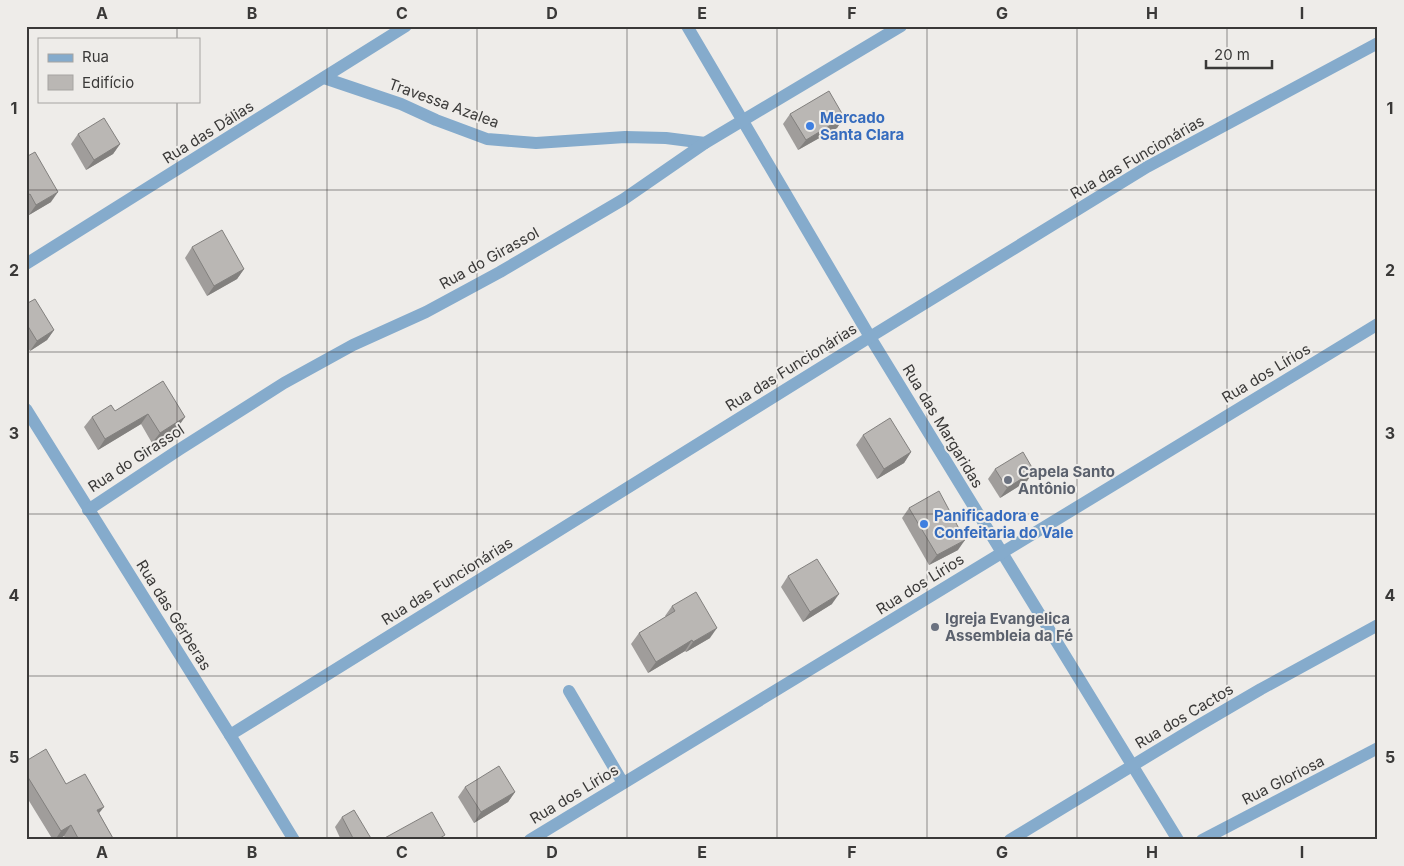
<svg xmlns="http://www.w3.org/2000/svg" width="1404" height="866" font-family="Inter,sans-serif">
  <style>
    .lines { fill: none; stroke-linecap: round; stroke-linejoin: round }
    .minor { stroke: #85abcc; stroke-width: 12 }
    .wall { fill: #a09d9b }
    .shaded-wall { fill: #82807e }
    .building { fill: #bab7b4; stroke: #82807e }
    .grid { fill: none; stroke: #3a3938; stroke-width: 1; stroke-opacity: 0.55 }
    .shop-dot { fill: #3f7fe0; stroke: #eeece9; stroke-width: 2 }
    .worship-dot { fill: #6b7280; stroke: #eeece9; stroke-width: 2 }
    .labels { text-anchor: middle; dominant-baseline: central; stroke-width: 4; stroke-linejoin: round; paint-order: stroke }
    .street-label { font-size: 15px; fill: #3a3938; stroke: #eeece9 }
    .shop-label { font-size: 15px; font-weight: bold; fill: #366cbe; stroke: #eeece9; text-anchor: start }
    .worship-label { font-size: 15px; font-weight: bold; fill: #5b616d; stroke: #eeece9; text-anchor: start }
    .neatline { fill: none; stroke: #3a3938; stroke-width: 2 }
    .grid-label { font-size: 16px; text-anchor: middle; font-weight: bold; fill: #3a3938 }
  </style>
  <rect width="100%" height="100%" fill="#eeece9"/>
  <g class="lines">
    <g class="minor">
      <polyline points="687,26 870,337 1178,840"/>
      <polyline points="324,78 401,104 436,120 487,139 536,143 625,137 666,138 705,143"/>
      <polyline points="26,264 406,26"/>
      <polyline points="26,409 230,735 294,840"/>
      <polyline points="88,510 180,449 284,383 353,345 426,312 500,272 624,199 705,143 901,26"/>
      <polyline points="569,691 623,783"/>
      <polyline points="230,735 870,337 1147,167 1378,43"/>
      <polyline points="530,840 1378,324"/>
      <polyline points="1010,840 1196,727 1261,689 1378,625"/>
      <polyline points="1202,840 1378,748"/>
    </g>
  </g>
  <g class="wall">
    <polygon points="790,114 844,117 837,128 798,150 783,124"/>
    <polygon points="78,134 120,144 113,154 86,170 71,144"/>
    <polygon points="26,157 51,202 29,215 26,210"/>
    <polygon points="192,247 244,269 237,279 207,296 185,258"/>
    <polygon points="26,304 54,330 47,340 30,351 26,345"/>
    <polygon points="163,381 178,427 152,443 141,424 98,450 84,427 92,417 115,411"/>
    <polygon points="863,435 911,452 904,463 877,479 856,445"/>
    <polygon points="995,469 1034,471 1027,481 1000,498 988,479"/>
    <polygon points="909,508 958,550 929,565 902,518"/>
    <polygon points="788,576 832,604 803,622 781,587"/>
    <polygon points="672,606 710,638 686,652 685,651 648,673 631,644 639,633 666,617 665,616"/>
    <polygon points="26,761 66,784 99,813 114,840 66,840 64,836 57,840 53,840 26,796"/>
    <polygon points="465,787 515,792 508,802 474,823 458,797"/>
    <polygon points="342,817 372,840 341,840 335,827"/>
  </g>
  <g class="shaded-wall">
    <polygon points="844,117 837,128 798,150 806,140"/>
    <polygon points="120,144 113,154 86,170 94,160"/>
    <polygon points="58,192 51,202 29,215 36,205"/>
    <polygon points="244,269 237,279 207,296 214,286"/>
    <polygon points="54,330 47,340 30,351 37,341"/>
    <polygon points="148,414 141,424 98,450 105,439"/>
    <polygon points="185,417 178,427 152,443 160,433"/>
    <polygon points="911,452 904,463 877,479 884,469"/>
    <polygon points="1034,471 1027,481 1000,498 1007,488"/>
    <polygon points="965,540 958,550 929,565 937,555"/>
    <polygon points="839,594 832,604 803,622 810,612"/>
    <polygon points="717,628 710,638 686,652 693,642"/>
    <polygon points="692,640 685,651 648,673 656,662"/>
    <polygon points="515,792 508,802 474,823 481,812"/>
    <polygon points="104,807 96,817 97,810"/>
    <polygon points="71,825 64,836 57,840 55,840 61,831"/>
  </g>
  <g class="building">
    <polygon points="829,91 844,117 806,140 790,114"/>
    <polygon points="104,118 120,144 94,160 78,134"/>
    <polygon points="35,152 58,192 36,205 30,194 26,196 26,157"/>
    <polygon points="222,230 244,269 214,286 192,247"/>
    <polygon points="35,299 54,330 37,341 26,323 26,304"/>
    <polygon points="163,381 185,417 160,433 148,414 105,439 92,417 111,405 115,411"/>
    <polygon points="890,418 911,452 884,469 863,435"/>
    <polygon points="1023,452 1034,471 1007,488 995,469"/>
    <polygon points="939,491 965,540 937,555 909,508"/>
    <polygon points="817,559 839,594 810,612 788,576"/>
    <polygon points="696,592 717,628 693,642 692,640 656,662 639,633 675,611 672,606"/>
    <polygon points="46,749 66,784 85,774 104,807 97,810 114,840 79,840 71,825 61,831 26,774 26,761"/>
    <polygon points="499,766 515,792 481,812 465,787"/>
    <polygon points="354,810 372,840 354,840 342,817"/>
    <polygon points="432,812 445,835 437,840 381,840"/>
  </g>
  <path class="grid" d="M177,26V39M327,26V840M477,26V840M627,26V840M777,26V840M927,26V840M1077,26V840M1227,26V840M177,101V840M26,190H1378M26,352H1378M26,514H1378M26,676H1378"/>
  <g class="shop-dot">
    <circle cx="810" cy="126" r="5"/>
    <circle cx="924" cy="524" r="5"/>
  </g>
  <g class="worship-dot">
    <circle cx="1008" cy="480" r="5"/>
    <circle cx="935" cy="627" r="5"/>
  </g>
  <g class="labels">
    <g class="street-label">
      <text transform="translate(444 103) rotate(20)">Travessa Azalea</text>
      <text transform="translate(208 132) rotate(-32)">Rua das Dálias</text>
      <text transform="translate(1137 157) rotate(-30)">Rua das Funcionárias</text>
      <text transform="translate(489 258) rotate(-29)">Rua do Girassol</text>
      <text transform="translate(791 367) rotate(-32)">Rua das Funcionárias</text>
      <text transform="translate(1266 373) rotate(-31)">Rua dos Lírios</text>
      <text transform="translate(943 426) rotate(59)">Rua das Margaridas</text>
      <text transform="translate(136 458) rotate(-33)">Rua do Girassol</text>
      <text transform="translate(447 581) rotate(-32)">Rua das Funcionárias</text>
      <text transform="translate(920 584) rotate(-32)">Rua dos Lírios</text>
      <text transform="translate(174 615) rotate(58)">Rua das Gérberas</text>
      <text transform="translate(1184 716) rotate(-31)">Rua dos Cactos</text>
      <text transform="translate(1283 780) rotate(-27)">Rua Gloriosa</text>
      <text transform="translate(574 794) rotate(-31)">Rua dos Lírios</text>
    </g>
    <g class="shop-label">
      <text x="820" y="117">Mercado<tspan x="820" dy="17">Santa Clara</tspan></text>
      <text x="934" y="515">Panificadora e<tspan x="934" dy="17">Confeitaria do Vale</tspan></text>
    </g>
    <g class="worship-label">
      <text x="1018" y="471">Capela Santo<tspan x="1018" dy="17">Antônio</tspan></text>
      <text x="945" y="618">Igreja Evangelica<tspan x="945" dy="17">Assembleia da Fé</tspan></text>
    </g>
  </g>
  <rect width="1404" height="866" fill="none" stroke="#eeece9" stroke-width="55"/>
  <rect x="38" y="38" width="162" height="65" fill="#eeece9" stroke="#a6a4a2"/>
  <rect x="48" y="54" width="25" height="8" fill="#85abcc" stroke="#a6a4a2"/>
  <text x="82" y="62" font-size="15" fill="#3a3938">Rua</text>
  <rect x="48" y="75" width="25" height="15" fill="#bab7b4" stroke="#a6a4a2"/>
  <text x="82" y="88" font-size="15" fill="#3a3938">Edifício</text>
  <path d="M1206 60v8h66v-8" fill="none" stroke="#3a3938" stroke-width="2.5"/>
  <text x="1214" y="60" font-size="15" fill="#3a3938" stroke="#eeece9" stroke-width="4" paint-order="stroke">20 m</text>
  <rect x="28" y="28" width="1348" height="810" class="neatline"/>
  <g class="grid-label">
    <text x="102" y="19">A</text>
    <text x="252" y="19">B</text>
    <text x="402" y="19">C</text>
    <text x="552" y="19">D</text>
    <text x="702" y="19">E</text>
    <text x="852" y="19">F</text>
    <text x="1002" y="19">G</text>
    <text x="1152" y="19">H</text>
    <text x="1302" y="19">I</text>
    <text x="14" y="114">1</text>
    <text x="1390" y="114">1</text>
    <text x="14" y="276">2</text>
    <text x="1390" y="276">2</text>
    <text x="14" y="439">3</text>
    <text x="1390" y="439">3</text>
    <text x="14" y="601">4</text>
    <text x="1390" y="601">4</text>
    <text x="14" y="763">5</text>
    <text x="1390" y="763">5</text>
    <text x="102" y="858">A</text>
    <text x="252" y="858">B</text>
    <text x="402" y="858">C</text>
    <text x="552" y="858">D</text>
    <text x="702" y="858">E</text>
    <text x="852" y="858">F</text>
    <text x="1002" y="858">G</text>
    <text x="1152" y="858">H</text>
    <text x="1302" y="858">I</text>
  </g>
</svg>
